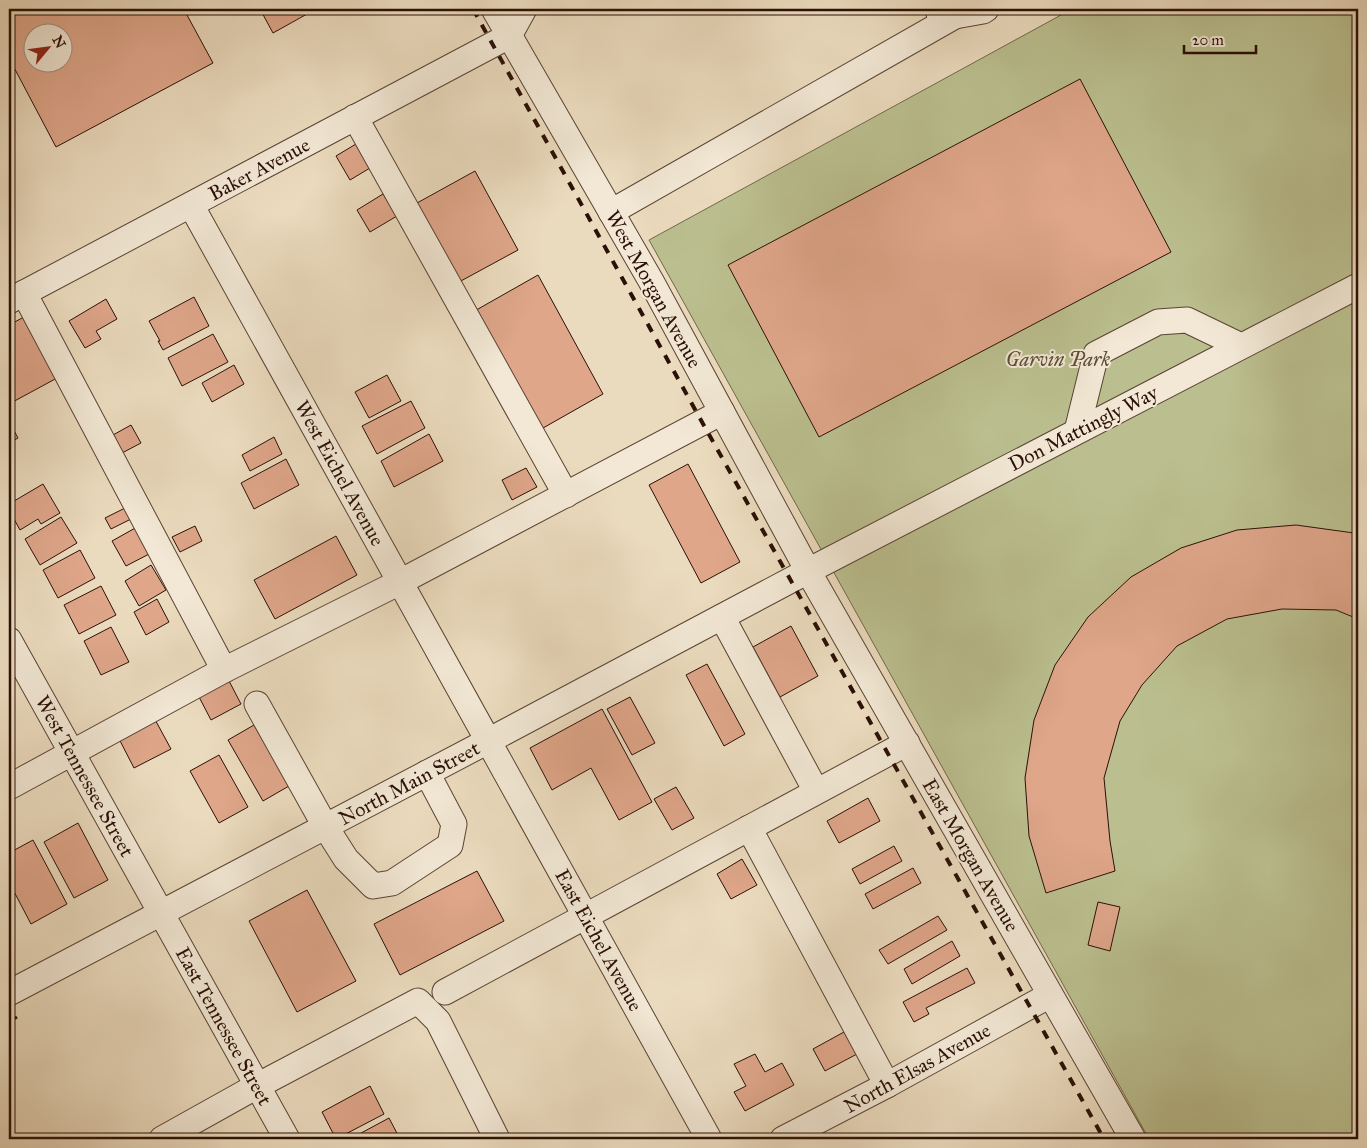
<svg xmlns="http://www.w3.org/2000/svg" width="1367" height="1148" font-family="'IM FELL Great Primer',serif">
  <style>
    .green { fill: #bbbf8f; stroke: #72684a }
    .building { fill: #dfa68a; stroke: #2a1006; fill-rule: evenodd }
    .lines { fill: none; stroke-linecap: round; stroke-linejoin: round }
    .minor-casing { stroke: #5a4334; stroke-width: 27 }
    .path { stroke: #2a1006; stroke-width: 3; stroke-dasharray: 4 2.5; stroke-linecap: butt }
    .minor { stroke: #f2e8d5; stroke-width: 25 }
    .rail { stroke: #2a1006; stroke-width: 4; stroke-dasharray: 9 9; stroke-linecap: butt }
    .labels { text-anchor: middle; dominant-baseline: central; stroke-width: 4; stroke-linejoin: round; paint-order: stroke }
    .street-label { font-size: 20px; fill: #2a1006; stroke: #f2e8d5 }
    .park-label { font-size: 20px; font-style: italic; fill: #5d4d36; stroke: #f2e8d5 }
  </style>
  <rect width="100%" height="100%" fill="#ebdbbe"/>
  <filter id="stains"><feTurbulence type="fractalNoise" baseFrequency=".004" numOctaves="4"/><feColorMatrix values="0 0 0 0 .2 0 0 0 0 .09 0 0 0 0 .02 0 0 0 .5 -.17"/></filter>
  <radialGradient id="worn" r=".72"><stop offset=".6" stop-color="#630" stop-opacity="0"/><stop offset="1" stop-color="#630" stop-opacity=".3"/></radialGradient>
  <polygon class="green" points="1072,9 1358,9 1358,1139 1149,1139 649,240"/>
  <g class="building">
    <path d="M23,9H199L187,15L213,63L56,147L9,58V16ZM32,32H62V62H32Z"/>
    <polygon points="260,9 316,9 273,33"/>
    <polygon points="1080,79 1171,252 819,437 728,265"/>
    <polygon points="356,144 370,168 350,180 336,156"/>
    <polygon points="475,171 518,250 459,282 417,203"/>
    <polygon points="383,194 397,216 370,232 357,210"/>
    <polygon points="538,275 603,394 536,432 471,313"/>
    <polygon points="194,297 209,326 163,350 158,341 160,341 149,321"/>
    <polygon points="106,299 117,319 96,331 101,339 85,348 69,321"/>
    <polygon points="24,317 57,378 9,404 9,325"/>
    <polygon points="213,334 228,362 182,386 168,358"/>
    <polygon points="234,365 244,384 212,402 202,383"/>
    <polygon points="387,375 401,401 369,418 355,392"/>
    <polygon points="411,401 425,428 377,454 362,426"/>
    <polygon points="9,421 18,438 9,443"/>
    <polygon points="131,425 141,443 122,453 113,435"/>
    <polygon points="429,434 443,461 394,487 381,461"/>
    <polygon points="274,437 282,454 250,471 242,455"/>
    <polygon points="286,459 299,485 254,509 241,483"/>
    <polygon points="688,464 740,562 701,583 649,485"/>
    <polygon points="526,468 537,487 512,500 502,480"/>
    <polygon points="43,484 60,513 41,524 38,519 20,530 9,510 9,504"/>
    <polygon points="125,508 131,519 111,529 105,518"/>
    <polygon points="61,517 77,543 40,565 25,539"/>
    <polygon points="1296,525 1354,533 1358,535 1358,619 1336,610 1282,609 1227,619 1177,646 1142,685 1120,721 1104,778 1110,841 1115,871 1046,893 1029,836 1025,778 1034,720 1055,665 1088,617 1131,577 1181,548 1237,530"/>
    <polygon points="195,526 202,541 180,552 172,537"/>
    <polygon points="137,527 151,553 126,566 112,541"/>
    <polygon points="336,536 357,575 275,619 254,580"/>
    <polygon points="80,550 95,578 58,598 43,570"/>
    <polygon points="151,565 166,590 139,606 125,581"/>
    <polygon points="101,586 116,615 79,634 64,605"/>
    <polygon points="157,599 169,622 146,635 134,612"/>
    <polygon points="791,626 818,676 780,697 753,647"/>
    <polygon points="111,627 129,662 101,675 84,641"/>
    <polygon points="707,664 745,734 724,746 686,675"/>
    <polygon points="228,679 241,704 211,720 198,695"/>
    <polygon points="630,697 655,743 632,755 607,709"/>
    <polygon points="602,709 652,802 619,820 591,768 552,790 530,748"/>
    <polygon points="152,714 171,749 134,768 116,733"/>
    <polygon points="254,725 289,786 263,801 228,740"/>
    <polygon points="219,755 248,807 219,823 190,771"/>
    <polygon points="676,787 694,818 672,830 654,799"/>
    <polygon points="868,798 880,821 839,843 827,821"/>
    <polygon points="78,823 108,880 74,898 44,842"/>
    <polygon points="33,840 67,904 31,924 9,882 9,853"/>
    <polygon points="894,846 902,861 860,884 852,869"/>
    <polygon points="742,859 757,885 731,899 717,874"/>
    <polygon points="913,868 921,883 873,909 865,894"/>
    <polygon points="477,871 504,921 400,975 374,924"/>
    <polygon points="307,890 356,981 297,1012 249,921"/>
    <polygon points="1098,902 1120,907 1110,951 1088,945"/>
    <polygon points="938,916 947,930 888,964 879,950"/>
    <polygon points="952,941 960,956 912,984 904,969"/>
    <polygon points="967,968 975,983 926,1008 929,1014 914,1022 903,1002"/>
    <polygon points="844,1032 857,1054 825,1071 813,1049"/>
    <polygon points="755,1054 765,1072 782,1063 794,1085 745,1111 734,1092 746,1086 734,1064"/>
    <polygon points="370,1086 384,1114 336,1139 322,1112"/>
    <polygon points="389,1118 400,1139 350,1139"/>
  </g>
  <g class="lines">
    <defs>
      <g id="minor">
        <polyline points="494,9 651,281 808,571 1133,1139"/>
        <polyline points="939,13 955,16 983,11 986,9"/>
        <polyline points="355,117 566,495"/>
        <polyline points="191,205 709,1139"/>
        <polyline points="611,212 955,16"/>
        <polyline points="24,293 224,670"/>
        <polyline points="9,301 509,36 524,9"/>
        <polyline points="1077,431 1096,354 1158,322 1187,320 1241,346"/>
        <polyline points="722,617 816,791"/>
        <polyline points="9,640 287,1139"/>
        <polyline points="257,704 325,826 346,859 373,886 392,883 450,845 454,824 427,773"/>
        <polyline points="9,787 224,670 400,582 722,412"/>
        <polyline points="749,828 887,1085"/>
        <polyline points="445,992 907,743"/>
        <polyline points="9,993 488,741 808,571 1358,286"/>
        <polyline points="162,1139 257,1086 418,1001 438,1021 497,1139"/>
        <polyline points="783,1139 887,1085 1050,995"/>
      </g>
    </defs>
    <use href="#minor" class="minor-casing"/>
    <polyline class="path" points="9,1022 17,1017"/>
    <use href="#minor" class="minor"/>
    <polyline class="rail" points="473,9 702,422 1104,1139"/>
  </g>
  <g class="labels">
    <g class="street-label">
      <text transform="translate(259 169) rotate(-28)">Baker Avenue</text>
      <text transform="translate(654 289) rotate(61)">West Morgan Avenue</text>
      <text transform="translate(1083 428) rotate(-27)">Don Mattingly Way</text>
      <text transform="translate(340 473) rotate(61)">West Eichel Avenue</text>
      <text transform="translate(85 776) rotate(61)">West Tennessee Street</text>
      <text transform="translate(409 783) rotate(-28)">North Main Street</text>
      <text transform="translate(971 855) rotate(60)">East Morgan Avenue</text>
      <text transform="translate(599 940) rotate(61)">East Eichel Avenue</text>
      <text transform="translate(224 1026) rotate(61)">East Tennessee Street</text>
      <text transform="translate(917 1068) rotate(-29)">North Elsas Avenue</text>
    </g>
    <g class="park-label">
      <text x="1058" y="359">Garvin Park</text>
    </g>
  </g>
  <rect width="1367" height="1148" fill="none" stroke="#ebdbbe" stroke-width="30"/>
  <rect x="10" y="10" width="1347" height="1128" fill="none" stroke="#2a1006" stroke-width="2.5"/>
  <rect x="15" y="15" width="1337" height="1118" fill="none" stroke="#2a1006"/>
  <g transform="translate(48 48) rotate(61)"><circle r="24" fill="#f2e8d5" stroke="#a29282"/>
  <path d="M0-4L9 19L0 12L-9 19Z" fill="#8f2418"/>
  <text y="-8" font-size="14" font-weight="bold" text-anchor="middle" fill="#2a1006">N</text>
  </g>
  <path d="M1184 45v8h72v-8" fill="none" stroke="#2a1006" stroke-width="2.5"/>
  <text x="1192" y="45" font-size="15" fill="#2a1006" stroke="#f2e8d5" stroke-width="4" paint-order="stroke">20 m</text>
  <rect width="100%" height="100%" filter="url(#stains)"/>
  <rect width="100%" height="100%" fill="url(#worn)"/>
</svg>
